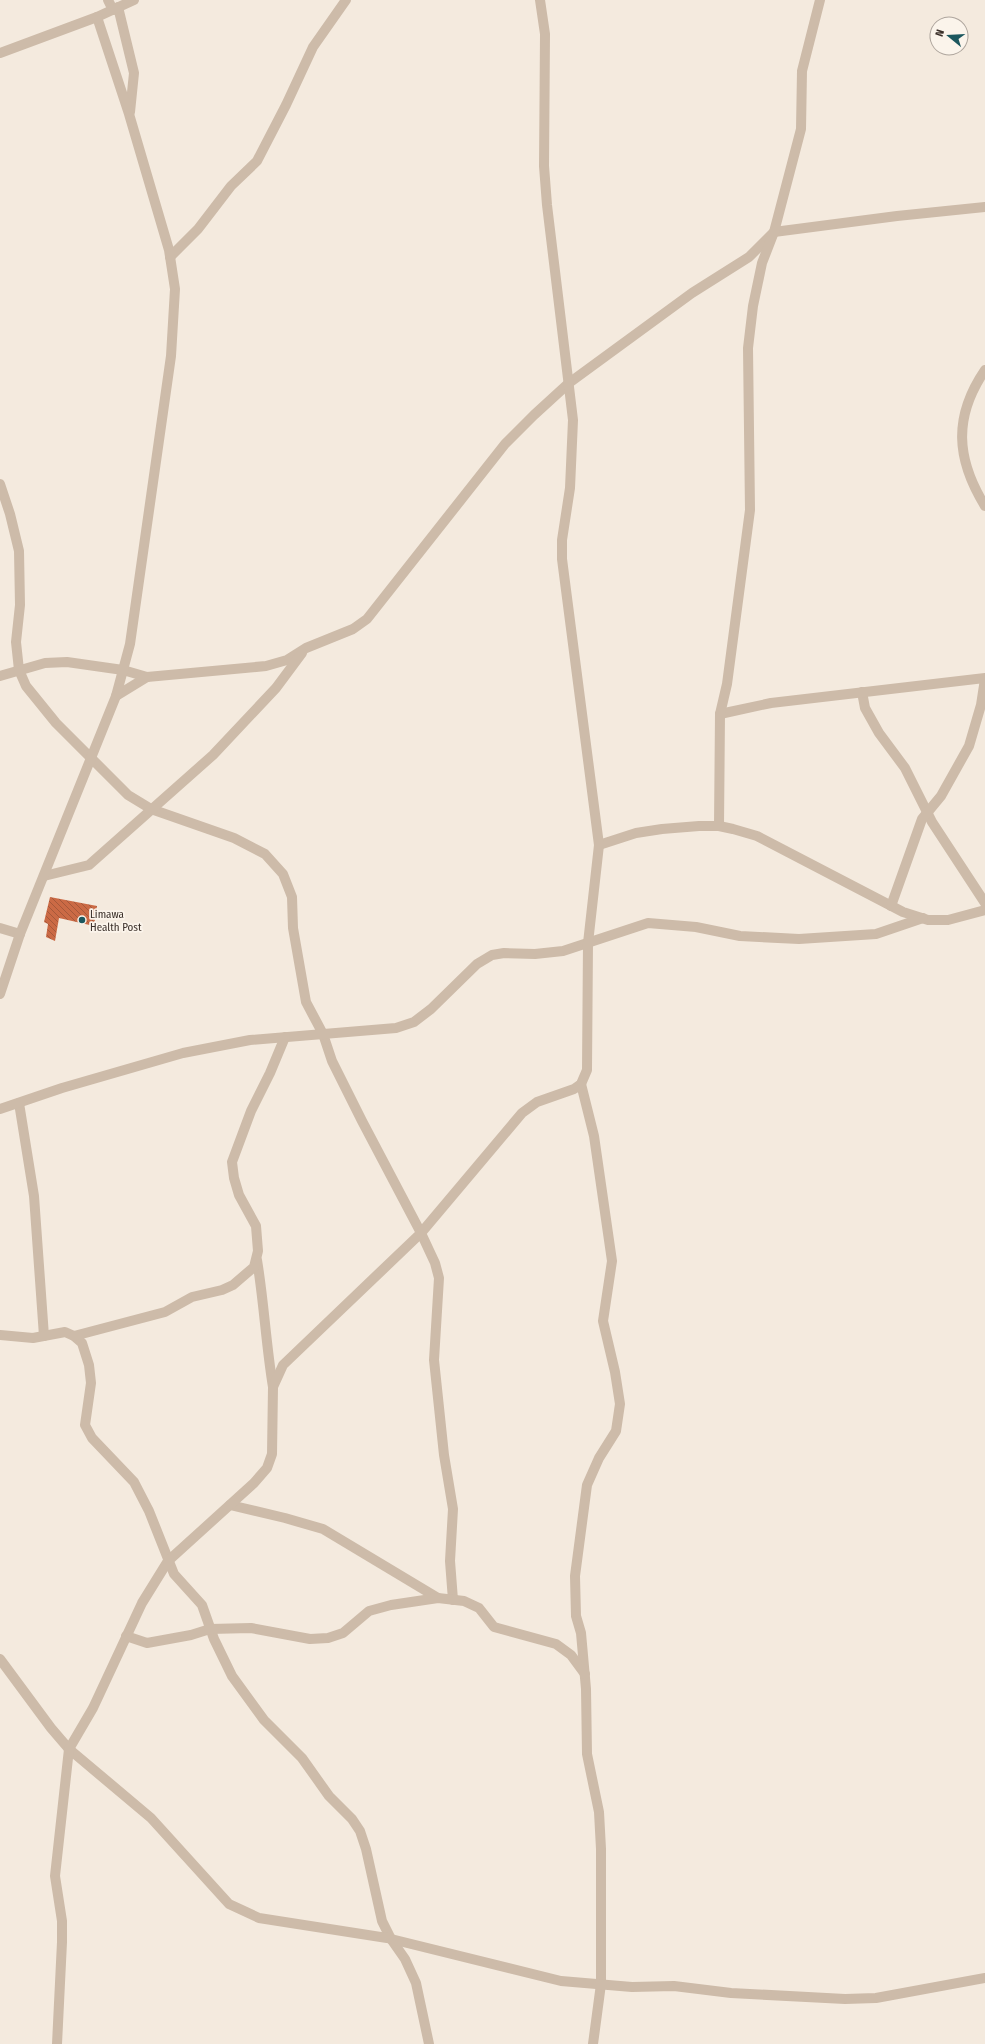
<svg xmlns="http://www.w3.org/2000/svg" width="985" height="2044" font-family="'Fira Sans Condensed',sans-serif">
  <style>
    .building { fill: url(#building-back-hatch) }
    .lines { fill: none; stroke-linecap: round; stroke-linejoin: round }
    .minor { stroke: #cdbba9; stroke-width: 10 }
    .poi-dot { fill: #1c575e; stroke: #fbf4eb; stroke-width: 1.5 }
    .labels { text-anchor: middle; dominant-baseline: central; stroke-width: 3.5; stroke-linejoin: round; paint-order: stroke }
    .poi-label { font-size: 11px; fill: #3a2f29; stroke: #fbf4eb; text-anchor: start }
  </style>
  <defs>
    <pattern id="building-back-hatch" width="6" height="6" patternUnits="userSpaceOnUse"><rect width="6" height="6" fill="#cb6a45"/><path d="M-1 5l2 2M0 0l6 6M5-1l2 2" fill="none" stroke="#a6583a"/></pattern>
  </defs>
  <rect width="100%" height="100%" fill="#f4eade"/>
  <polygon class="building" points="50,897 97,906 94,926 59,918 55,941 46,937 48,924 44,922"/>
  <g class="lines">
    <g class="minor">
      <polyline points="108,0 113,10"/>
      <polyline points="118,7 134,73 130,112"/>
      <polyline points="0,53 97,17 134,0"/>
      <polyline points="170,257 198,229 231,186 257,161 286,105 313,47 346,0"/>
      <path d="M985,370C953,417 956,459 985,506"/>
      <polyline points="0,484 10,514 19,551 20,605 16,642 19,670 26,686 56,723 128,795 151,809 234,838 265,854 283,874 292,897 293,928 306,1002 323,1034 332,1061 362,1121 421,1233 435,1263 439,1278 434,1360 444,1455 453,1509 450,1561 453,1600"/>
      <polyline points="0,676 45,663 67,662 123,670 147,677 266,666 287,660 306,648 353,629 367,619 505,444 534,415 569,383 692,293 749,257 774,232 897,216 985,207"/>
      <polyline points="862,692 865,708 879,733 905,768 932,822 985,903"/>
      <polyline points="116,696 147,677"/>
      <polyline points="720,714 771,703 985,678"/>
      <polyline points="719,826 720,714 727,684 750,510 748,348 753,306 762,263 774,232 801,129 802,71 820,0"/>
      <polyline points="599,845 636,833 662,829 699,826 719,826 733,829 757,836 903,912 928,920 948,920 985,910"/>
      <polyline points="44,876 89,865 213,755 276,688 302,653"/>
      <polyline points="891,906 922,819 941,796 969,746 981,705 985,679"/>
      <polyline points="0,928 20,934"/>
      <polyline points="0,994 20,934 116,696 130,644 171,356 175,289 169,250 129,114 97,17"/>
      <polyline points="581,1084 594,1136 612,1261 603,1321 615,1372 620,1404 616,1431 599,1458 587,1485 575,1576 576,1616 581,1633 586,1689 587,1754 599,1812 601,1849 601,1984 593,2044"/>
      <polyline points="19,1103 34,1196 44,1336"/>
      <polyline points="0,1109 62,1088 183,1053 250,1040 396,1028 414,1022 431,1009 477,964 492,955 504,953 535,954 563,951 648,923 696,927 740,936 799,939 876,934 923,918"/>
      <path d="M257,1260C264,1302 266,1345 273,1387"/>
      <polyline points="0,1335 33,1338 65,1332 74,1336 82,1343 89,1365 91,1383 85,1425 92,1438 134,1482 149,1511 174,1574 202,1605 214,1639 232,1676 264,1720 302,1758 329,1796 352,1819 360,1831 366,1849 382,1921 391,1939 405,1959 416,1983 429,2044"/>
      <polyline points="74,1336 165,1312 192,1297 222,1290 233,1285 254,1267 258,1251 256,1226 239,1195 234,1178 232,1162 251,1111 270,1073 285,1037"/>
      <polyline points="230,1505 285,1518 323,1529 438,1598"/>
      <polyline points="126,1636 147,1643 191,1635 210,1629 251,1628 310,1639 328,1638 343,1633 369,1611 391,1605 438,1598 464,1601 479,1608 494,1627 556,1644 571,1655 585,1674"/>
      <polyline points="0,1659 51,1728 69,1749 151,1818 229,1904 259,1918 387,1938 561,1981 632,1987 674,1986 731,1993 845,1999 876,1998 985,1978"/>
      <polyline points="57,2044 62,1942 62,1921 55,1876 69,1749 93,1708 142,1603 168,1561 254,1483 267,1468 272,1454 273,1387 283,1365 421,1233 522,1113 537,1102 574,1089 581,1084 587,1070 588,943 599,845 562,559 562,540 570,488 573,420 547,205 544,166 545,34 540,0"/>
    </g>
  </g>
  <circle class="poi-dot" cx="82" cy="920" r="4"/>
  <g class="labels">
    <g class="poi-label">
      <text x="90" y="914">Limawa<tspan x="90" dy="13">Health Post</tspan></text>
    </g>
  </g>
  <g transform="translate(949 36) rotate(288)"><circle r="19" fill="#fbf4eb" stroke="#aea59d"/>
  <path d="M0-3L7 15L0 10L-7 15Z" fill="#1c575e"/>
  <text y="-6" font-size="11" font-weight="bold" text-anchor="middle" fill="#3a2f29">N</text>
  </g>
</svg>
